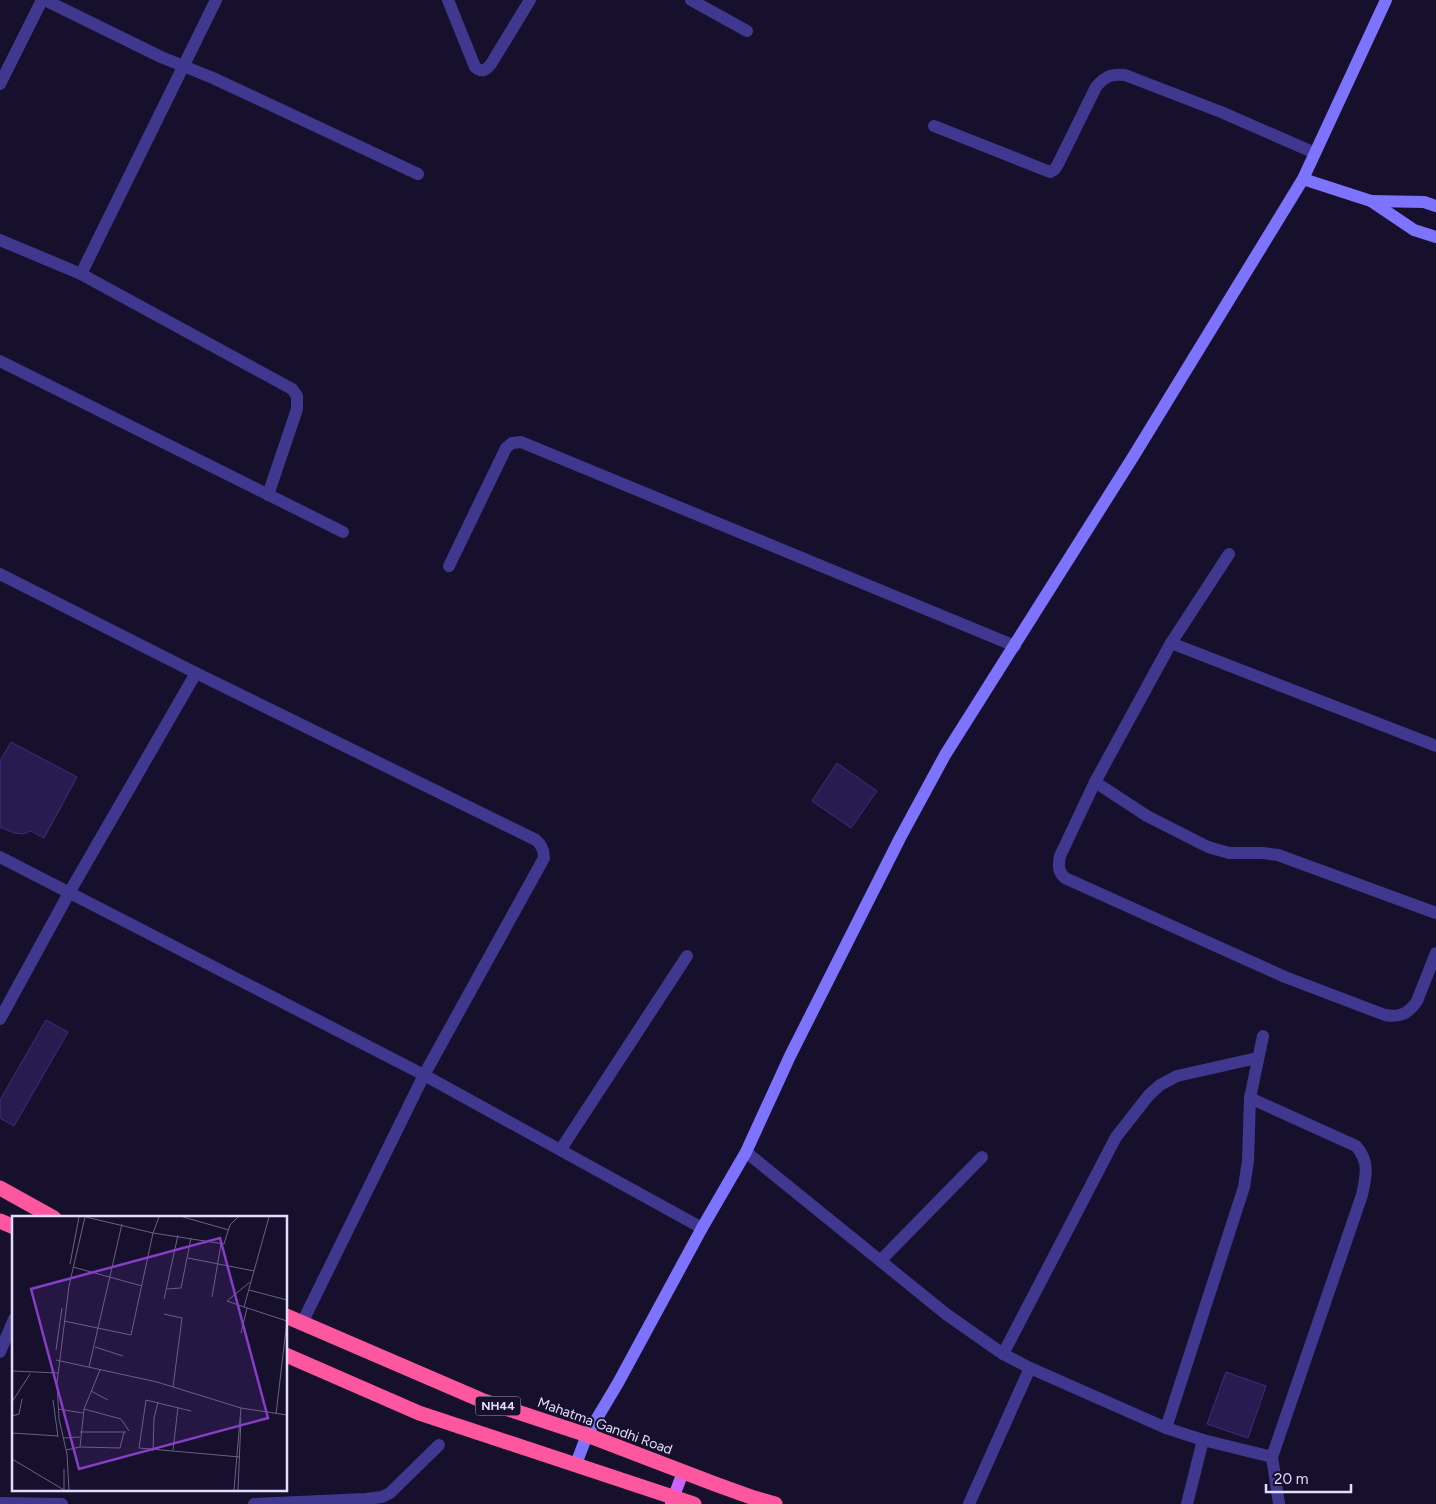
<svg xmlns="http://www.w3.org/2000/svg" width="1436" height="1504" font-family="Figtree,sans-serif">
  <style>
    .building { fill: #281b4f; stroke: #402c7d }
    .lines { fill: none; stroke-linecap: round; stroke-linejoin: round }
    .lane { stroke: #40388f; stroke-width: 12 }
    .street { stroke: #40388f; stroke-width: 12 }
    .secondary { stroke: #7e73ff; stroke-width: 12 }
    .primary { stroke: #cc63ff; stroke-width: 12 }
    .highway { stroke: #ff579f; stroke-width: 15 }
    .labels { text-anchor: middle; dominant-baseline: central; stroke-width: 4; stroke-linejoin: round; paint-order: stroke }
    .shield { fill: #16102d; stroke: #a59fc0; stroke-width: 1 }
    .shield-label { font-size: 12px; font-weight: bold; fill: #e2dcff }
    .street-label { font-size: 14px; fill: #e2dcff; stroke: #16102d }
    .inset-road { fill: none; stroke: #686281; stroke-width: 1 }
    .view { fill: #853ec5; fill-opacity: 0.15; stroke: #853ec5; stroke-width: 2.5 }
    .inset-edge { fill: none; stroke: #e2dcff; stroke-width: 2.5 }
  </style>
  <rect width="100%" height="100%" fill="#16102d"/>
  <g class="building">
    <polygon points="11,742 77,777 44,838 31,831 23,834 14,833 0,827 0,761"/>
    <polygon points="837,763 877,791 851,828 812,801"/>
    <polygon points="46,1020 68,1032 14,1126 0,1118 0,1100"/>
    <polygon points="1226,1372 1266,1386 1248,1438 1207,1424"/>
  </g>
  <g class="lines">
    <g class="lane">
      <path d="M934,126L1050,172L1055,169L1058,164L1096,87C1105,76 1111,74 1125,75L1221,112L1315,153"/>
      <polyline points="0,1352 14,1319"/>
      <polyline points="0,1503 62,1504"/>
      <polyline points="254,1504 366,1499 382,1497 390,1493 439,1445"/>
    </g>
    <g class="street">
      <polyline points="45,0 161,57 213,78 418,174"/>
      <path d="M448,0L475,67C482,73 486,70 491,64L530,0"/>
      <polyline points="691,0 747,31"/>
      <polyline points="0,84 42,0"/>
      <polyline points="0,240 81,274 292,389 297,396 297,409 268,495"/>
      <polyline points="81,274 216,0"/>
      <polyline points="0,361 343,532"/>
      <path d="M1229,554L1171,643L1095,782L1060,856C1058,865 1058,872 1065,878L1285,977L1385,1015C1400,1018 1409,1013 1417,1001L1436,953"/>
      <polyline points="449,566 506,448 512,443 521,442 1015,646"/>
      <path d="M0,574L196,673L536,840C542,845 544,850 544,858L424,1075L302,1323"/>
      <polyline points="1171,643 1436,746"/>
      <polyline points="1095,782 1147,816 1208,847 1229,853 1263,853 1278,855 1436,913"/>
      <polyline points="0,857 424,1075 702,1228"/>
      <polyline points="0,1019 69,893 196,673"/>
      <path d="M1250,1098L1356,1146C1370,1162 1366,1176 1362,1195L1272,1457L1279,1504"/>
      <polyline points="561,1149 687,956"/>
      <polyline points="746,1152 946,1314 1003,1354 1030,1368 1166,1428 1203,1440 1272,1457"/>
      <polyline points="881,1260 982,1157"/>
      <polyline points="1003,1354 1116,1137 1149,1095 1160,1085 1177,1076 1257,1058"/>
      <polyline points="1166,1428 1244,1187 1248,1161 1250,1098 1263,1036"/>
      <polyline points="969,1504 1030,1368"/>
      <polyline points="1187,1504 1203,1440"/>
    </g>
    <g class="secondary">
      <polyline points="1303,179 1371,201 1414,230 1436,237"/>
      <polyline points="1371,201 1424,202 1436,206"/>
      <polyline points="576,1464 587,1435 618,1383 702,1228 746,1152 790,1056 900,838 945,755 1133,457 1303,179 1386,0"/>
    </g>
    <polyline class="primary" points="671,1504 683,1472"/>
    <g class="highway">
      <polyline points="0,1188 54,1218"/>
      <polyline points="0,1221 14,1227"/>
      <polyline points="286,1316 481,1400 587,1435 715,1484 754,1498 775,1504"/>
      <polyline points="286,1355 419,1413 694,1504"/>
    </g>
  </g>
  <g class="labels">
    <rect class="shield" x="475.5" y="1396.5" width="45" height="19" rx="4"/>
    <g class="shield-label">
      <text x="498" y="1406">NH44</text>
    </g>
    <g class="street-label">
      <text transform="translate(605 1426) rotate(20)">Mahatma Gandhi Road</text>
    </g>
  </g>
  <g transform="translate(12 1216)">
    <rect width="275" height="275" fill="#16102d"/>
    <path class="inset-road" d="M74,1L141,17L147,1M171,1L217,14M257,1L232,91L275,105L264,198M176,42L242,55M58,48L67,1M61,51L130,70M155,73L169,72L179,22M237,74L275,84M200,81L209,28M152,83L166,19M232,91L215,85L238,66M152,98L170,102L161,171M52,105L119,119L141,17L212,28L218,9L226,1M229,117L235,92M83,131L111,140M44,134L50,92M44,144L145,166L229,192L275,199M77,151L110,8M0,155L46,157M79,175L96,184M41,184L46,221M0,186L18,158M46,193L71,197M72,193L109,203L117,215M179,195L134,184L127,232L228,241M0,200L7,198L10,183M68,216H114M0,217L46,220M51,222L68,221M68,231L72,193L88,154M54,234L68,231L108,232L112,216M161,234L166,191M141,235L142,202L146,186M0,243L52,274M52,274V253M57,274L55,238L47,203L45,167L57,70L73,1M222,274L229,192M226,274L229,202"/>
    <path class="view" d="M208,22L256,202L67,253L19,73Z"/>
    <rect width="275" height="275" class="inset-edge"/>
  </g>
  <path d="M1266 1484v8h85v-8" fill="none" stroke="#e2dcff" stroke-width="2.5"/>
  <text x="1274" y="1484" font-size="15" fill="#e2dcff" stroke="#16102d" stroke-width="4" paint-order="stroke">20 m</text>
</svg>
